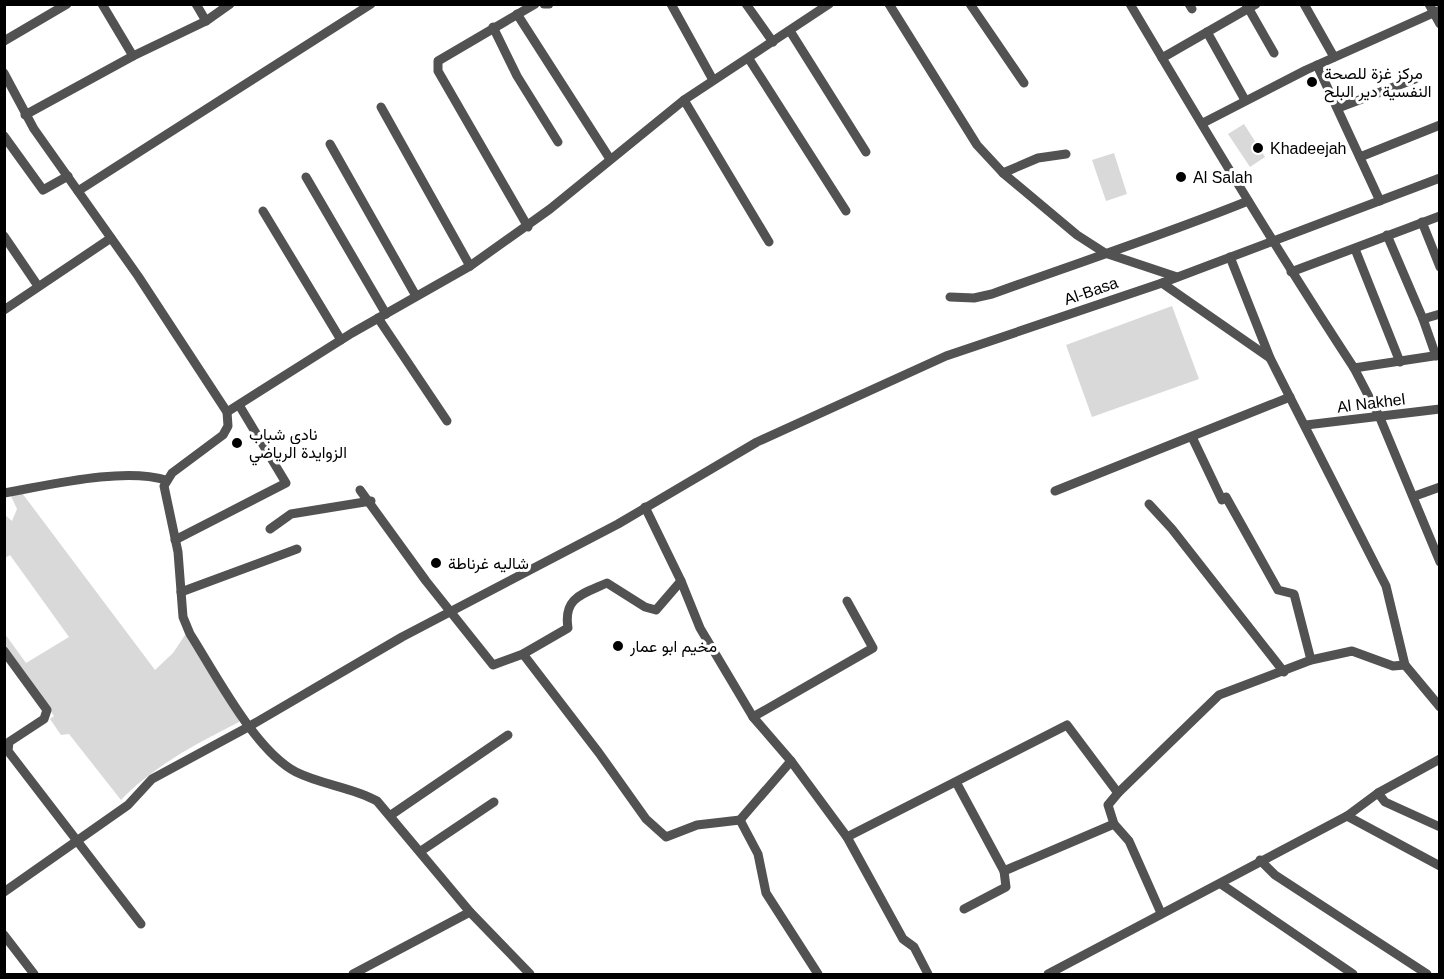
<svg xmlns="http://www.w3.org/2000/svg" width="1444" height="979" font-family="Arial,Vazirmatn,sans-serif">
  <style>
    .green { fill: #d9d9d9 }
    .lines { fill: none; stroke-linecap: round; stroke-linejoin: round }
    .minor { stroke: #525252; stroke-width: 9 }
    .poi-dot { fill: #000; stroke: #fff; stroke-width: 2 }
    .labels { text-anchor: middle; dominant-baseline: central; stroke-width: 6; stroke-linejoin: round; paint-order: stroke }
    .poi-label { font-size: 16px; fill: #000; stroke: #fff; text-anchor: start }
    .street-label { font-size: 16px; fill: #000; stroke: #fff }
  </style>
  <rect width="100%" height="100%" fill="#fff"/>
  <g class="green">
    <polygon points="1244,124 1265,157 1250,167 1228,134"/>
    <polygon points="1114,153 1127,194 1106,201 1092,160"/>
    <polygon points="1172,306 1199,379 1092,417 1066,345"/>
    <path d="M22,493L155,670L173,653L185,635L239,720V722C196,744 155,765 121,800L69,734L61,735L50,719L54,716L5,647V634L26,663L69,637L10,555L5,558L4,514L12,521L17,509L11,496Z"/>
  </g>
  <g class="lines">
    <g class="minor">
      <polyline points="102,4 133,56"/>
      <polyline points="196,4 206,21"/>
      <polyline points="544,4 549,4"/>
      <polyline points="671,4 713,80"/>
      <polyline points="746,4 773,42"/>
      <polyline points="889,4 977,145 1003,173 1077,235 1105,253 1177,277"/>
      <polyline points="970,4 1024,83"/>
      <path d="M1130,4C1203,127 1276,249 1354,368L1440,355"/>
      <polyline points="1189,4 1192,9"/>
      <polyline points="1246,4 1274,53"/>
      <polyline points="1304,4 1334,57"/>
      <polyline points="1429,4 1440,24"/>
      <polyline points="517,14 610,159"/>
      <polyline points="493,27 517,76 558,142"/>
      <polyline points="790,31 866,152"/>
      <polyline points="1207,32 1245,100"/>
      <polyline points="4,41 67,4"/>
      <polyline points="1162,58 1256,4"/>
      <polyline points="749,59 846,211"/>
      <polyline points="1317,65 1380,201"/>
      <path d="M4,73L34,129L138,276L227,412L228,426L223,435L172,473L164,486L178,552L183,617L190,634C215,673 255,751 296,772C322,785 352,787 377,801L470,912L530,974"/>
      <polyline points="684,100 769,242"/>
      <polyline points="381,107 470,266"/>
      <polyline points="1338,108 1415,79"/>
      <polyline points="25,115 133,56 206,21 230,4"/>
      <polyline points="1203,123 1306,70 1440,10"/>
      <polyline points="4,136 43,190 68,176"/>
      <polyline points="330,144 416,296"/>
      <polyline points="1360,157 1440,125"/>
      <polyline points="1003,173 1038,158 1066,154"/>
      <polyline points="306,177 386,314"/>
      <polyline points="78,191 371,4"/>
      <polyline points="263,211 341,340"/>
      <polyline points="1422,222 1440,267"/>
      <polyline points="528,227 438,71 438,61 535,4"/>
      <polyline points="1387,235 1423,319 1436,356"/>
      <polyline points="4,236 38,286"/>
      <polyline points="1355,249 1400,362"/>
      <polyline points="1230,257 1270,358 1386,586 1405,665 1440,707"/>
      <polyline points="1291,272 1440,216"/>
      <polyline points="1162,283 1270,358"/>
      <path d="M950,297L974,298L992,294C1077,263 1164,235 1248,201"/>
      <polyline points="4,310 111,238"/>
      <polyline points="378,318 447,421"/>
      <polyline points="1423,319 1440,314"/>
      <polyline points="1354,368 1380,418 1440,562"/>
      <polyline points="227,412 352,333 470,266 550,209 684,100 829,4"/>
      <polyline points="1306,425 1440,409"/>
      <polyline points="1192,437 1222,500 1226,497 1278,590 1294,594 1311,660"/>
      <path d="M360,490L426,581L493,665L523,654L568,628C563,597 583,594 607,583L645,607L656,610L681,581"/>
      <polyline points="1055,491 1290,397"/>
      <path d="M4,493C50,485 123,467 166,480"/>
      <polyline points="1415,496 1440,487"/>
      <polyline points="1149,504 1172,529 1284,672"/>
      <polyline points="645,507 681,581 700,628 753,717 791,761 847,837 903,939 914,947 928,974"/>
      <polyline points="270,529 291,514 371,501"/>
      <polyline points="175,540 286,483 239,405"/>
      <polyline points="181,592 297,549"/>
      <polyline points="4,651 47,710 44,719 9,742 8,751 141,924"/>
      <polyline points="523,654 599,753 646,819 666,837 697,825 740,820 791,761"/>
      <polyline points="753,717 873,648 847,601"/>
      <polyline points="956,782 1004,871"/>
      <polyline points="1378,793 1385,802 1440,827"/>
      <polyline points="391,815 508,735"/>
      <polyline points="1347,816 1440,866"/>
      <polyline points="740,820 758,854 766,893 818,974"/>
      <polyline points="847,837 1067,725 1118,793"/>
      <polyline points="421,851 494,802"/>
      <polyline points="1260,860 1275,875 1427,974"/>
      <polyline points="1221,884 1353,974"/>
      <polyline points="4,892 128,805 152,779 250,726 402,637 618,524 757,442 946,356 1162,283 1440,178"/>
      <polyline points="964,909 1006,887 1004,871 1114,824"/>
      <polyline points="1161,913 1129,841 1114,824 1108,805 1118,793 1219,695 1311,660 1352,651 1393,666 1405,665"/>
      <polyline points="4,935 34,974"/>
      <polyline points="353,974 470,912"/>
      <polyline points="1048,974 1347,816 1378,793 1440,759"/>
    </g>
  </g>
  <g class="poi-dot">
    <circle cx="1312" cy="82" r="6"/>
    <circle cx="1258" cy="148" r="6"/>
    <circle cx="1181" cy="177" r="6"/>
    <circle cx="237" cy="443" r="6"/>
    <circle cx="436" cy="563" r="6"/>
    <circle cx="618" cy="646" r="6"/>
  </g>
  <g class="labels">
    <g class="poi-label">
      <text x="1324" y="73">مركز غزة للصحة<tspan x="1324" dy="18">النفسية دير البلح</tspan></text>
      <text x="1270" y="148">Khadeejah</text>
      <text x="1193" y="177">Al Salah</text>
      <text x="249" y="434">نادي شباب<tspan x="249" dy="18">الزوايدة الرياضي</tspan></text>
      <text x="448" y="563">شاليه غرناطة</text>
      <text x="630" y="646">مخيم ابو عمار</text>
    </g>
    <g class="street-label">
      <text transform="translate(1091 291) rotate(-19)">Al-Basa</text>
      <text transform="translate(1371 403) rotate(-7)">Al Nakhel</text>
    </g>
  </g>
  <rect width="1444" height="979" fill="none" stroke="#000000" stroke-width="12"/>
</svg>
